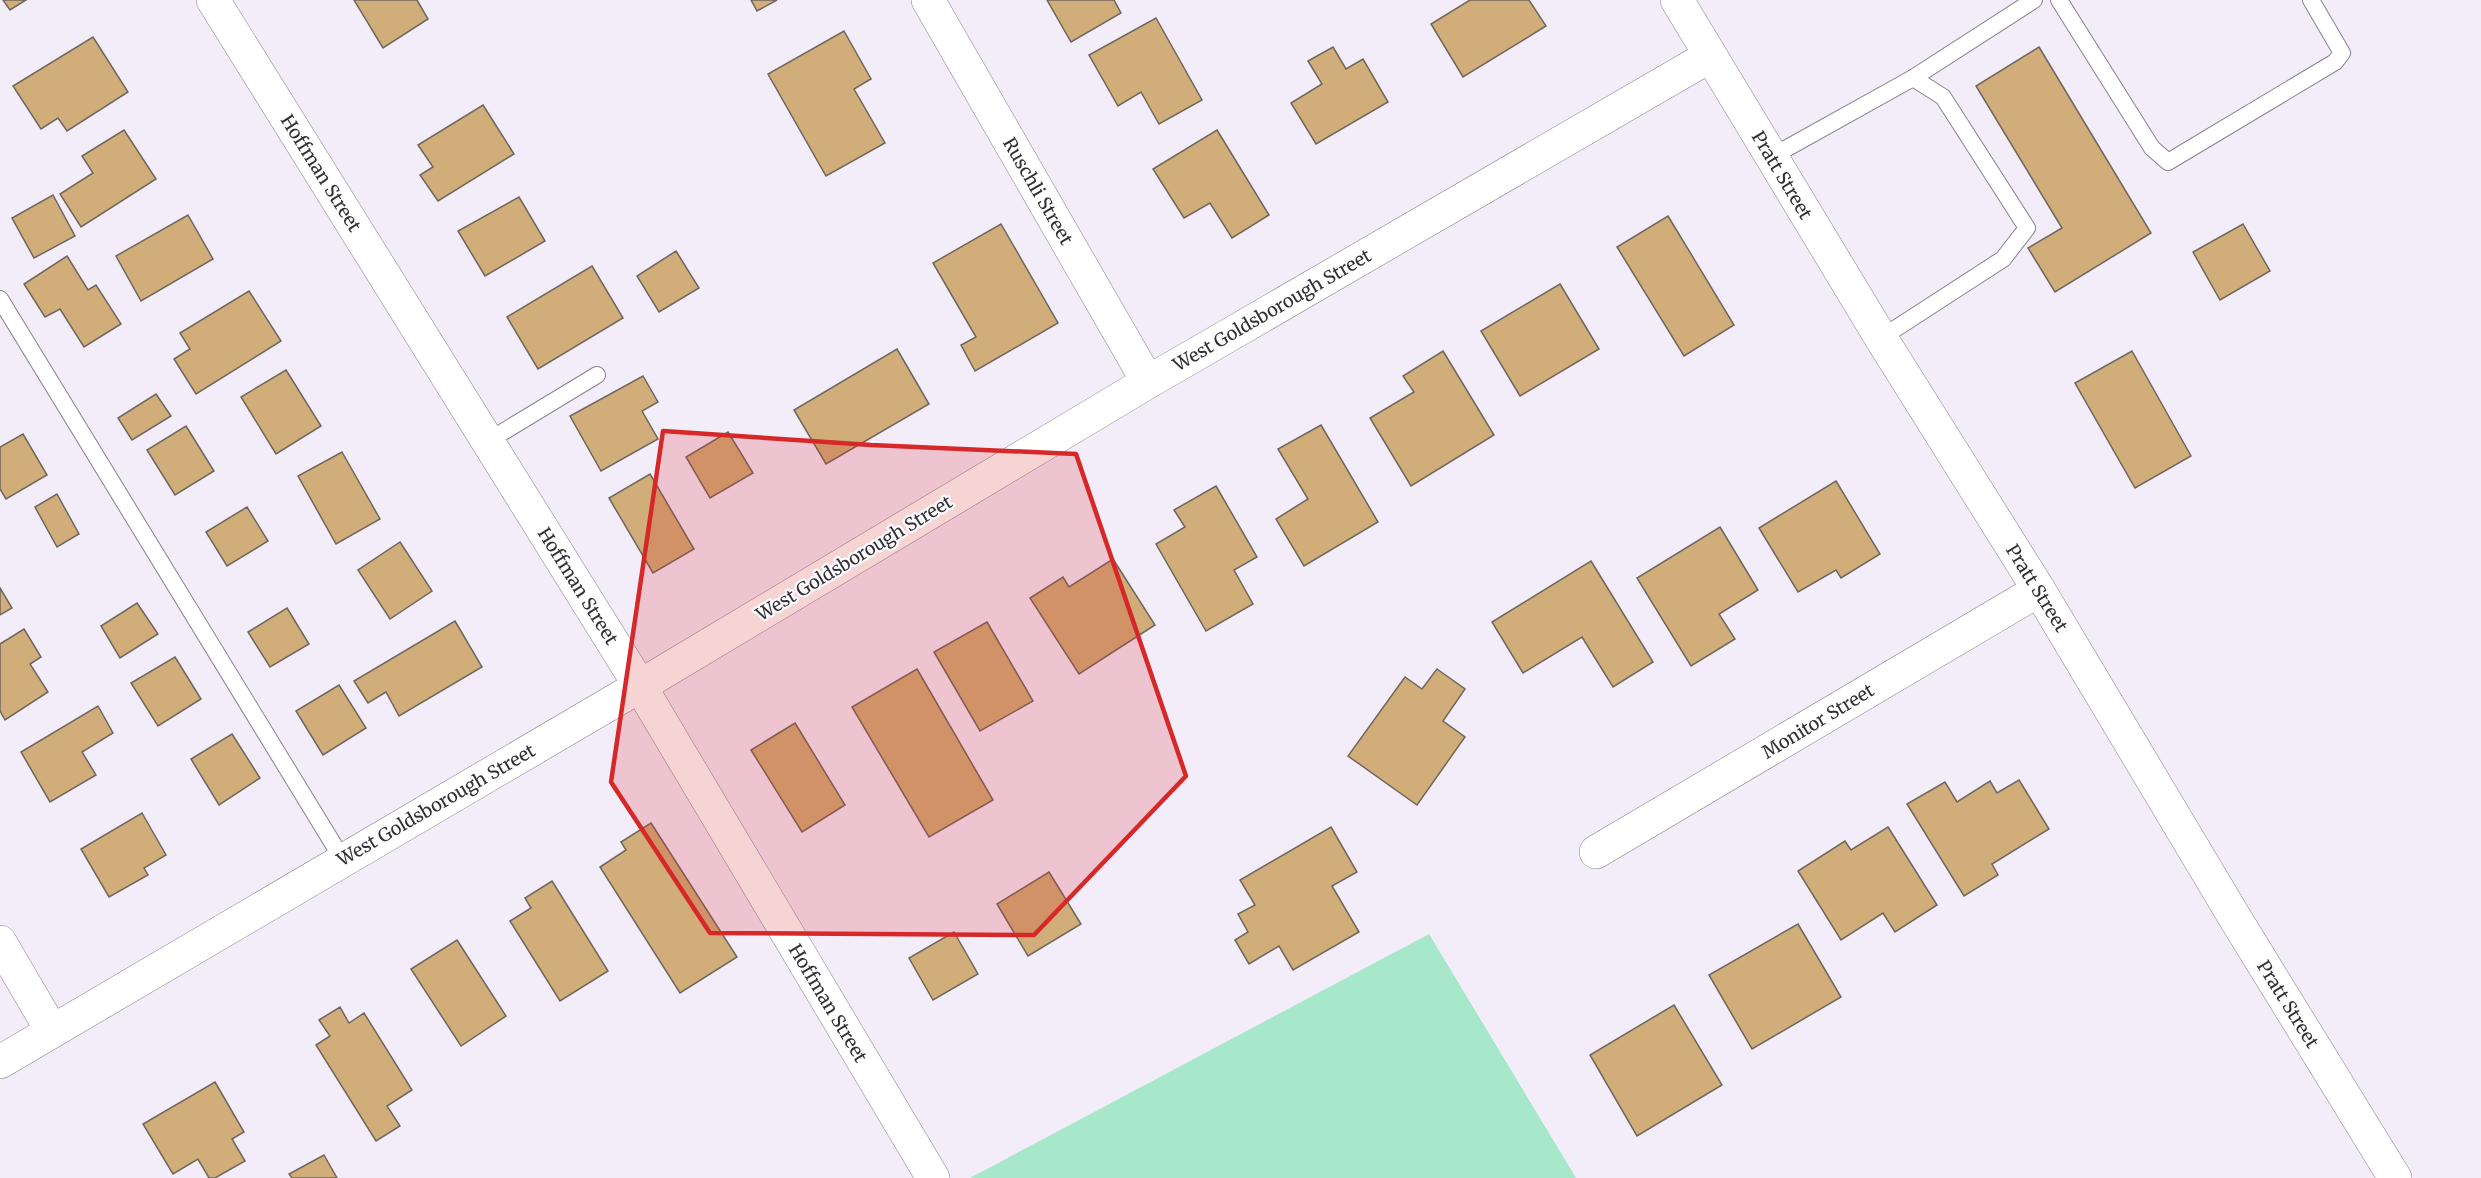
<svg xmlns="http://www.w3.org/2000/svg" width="2481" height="1178" font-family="Merriweather,serif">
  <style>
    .green { fill: #a7e7ca }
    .building { fill: #d0ad79; stroke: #6f675d; stroke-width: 1.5 }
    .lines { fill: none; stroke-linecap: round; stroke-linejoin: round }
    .service-casing { stroke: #87818d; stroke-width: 18 }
    .minor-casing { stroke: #87818d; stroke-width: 34 }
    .service { stroke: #fff; stroke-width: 16 }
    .minor { stroke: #fff; stroke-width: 33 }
    .marked { fill: #d62828; fill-opacity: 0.2; stroke: #d62828; stroke-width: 4.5; stroke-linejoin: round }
    .labels { text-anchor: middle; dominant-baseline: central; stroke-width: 4.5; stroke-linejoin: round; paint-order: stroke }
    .street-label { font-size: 18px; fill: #322f34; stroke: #fdfcfe }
  </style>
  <rect width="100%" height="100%" fill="#f3ecf9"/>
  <polygon class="green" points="1429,934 1576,1178 970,1178"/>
  <g class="building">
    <polygon points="3,0 26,0 10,10"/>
    <polygon points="354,0 417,0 428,19 383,48"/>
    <polygon points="751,0 777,0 757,11"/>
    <polygon points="1047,0 1114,0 1121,13 1071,42"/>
    <polygon points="1470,0 1529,0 1546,26 1463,77 1431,24"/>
    <polygon points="1156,18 1202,100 1159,124 1141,92 1118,106 1089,55"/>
    <polygon points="844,31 871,79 854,89 885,143 826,176 768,74"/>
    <polygon points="93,37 128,92 67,131 58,118 41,129 13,86"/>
    <polygon points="1333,47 1346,69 1363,59 1388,102 1316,144 1291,103 1322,84 1308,61"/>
    <polygon points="2039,47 2151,233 2055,292 2028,248 2062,228 1976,86"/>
    <polygon points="483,105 514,154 438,201 420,175 433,167 418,145"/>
    <polygon points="124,130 156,179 81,227 60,194 93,173 82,156"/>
    <polygon points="1217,130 1269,215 1232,238 1210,203 1184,218 1153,169"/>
    <polygon points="53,195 75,236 34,258 12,218"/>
    <polygon points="519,197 545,241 485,276 458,231"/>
    <polygon points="188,215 213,259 141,301 116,256"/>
    <polygon points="1668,216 1734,325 1684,356 1617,247"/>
    <polygon points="1001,224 1058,323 975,371 961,345 976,337 933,263"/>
    <polygon points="2243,224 2270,271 2220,300 2193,252"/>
    <polygon points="676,251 699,288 659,312 637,276"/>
    <polygon points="67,256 88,290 96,285 121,324 84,347 60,309 45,317 24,284"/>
    <polygon points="592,266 623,318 538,369 507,317"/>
    <polygon points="1560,284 1599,349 1520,396 1481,331"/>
    <polygon points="249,291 281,341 196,394 174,359 190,349 180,333"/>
    <polygon points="897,349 929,404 826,464 794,410"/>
    <polygon points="1443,351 1494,435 1411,486 1370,418 1414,392 1403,376"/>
    <polygon points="2132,351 2191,456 2135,488 2075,383"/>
    <polygon points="286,370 321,426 276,454 241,397"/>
    <polygon points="643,376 658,402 642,411 658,439 601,471 570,416"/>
    <polygon points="156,394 171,416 132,440 118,418"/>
    <polygon points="1321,425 1378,522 1304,566 1276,519 1308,499 1278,449"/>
    <polygon points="186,426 214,471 175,495 147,450"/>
    <polygon points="728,432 753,473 710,498 686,457"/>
    <polygon points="23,434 47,475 6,499 0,489 0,447"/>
    <polygon points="342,452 380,519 336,544 298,476"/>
    <polygon points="650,474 694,549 653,573 609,498"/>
    <polygon points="1836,481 1880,554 1841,578 1836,570 1798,592 1759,528"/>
    <polygon points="1216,486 1257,557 1234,570 1253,604 1206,631 1156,544 1185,527 1174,510"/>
    <polygon points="57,494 79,534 57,547 35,507"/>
    <polygon points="247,507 268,541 227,566 206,532"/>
    <polygon points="1720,527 1758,590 1719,614 1735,639 1691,666 1637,578"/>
    <polygon points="400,542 432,591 390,619 358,570"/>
    <polygon points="1113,559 1155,625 1079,674 1030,598 1063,577 1069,587"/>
    <polygon points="1591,561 1653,662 1613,687 1582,637 1523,673 1492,622"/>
    <polygon points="0,588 12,608 0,615"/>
    <polygon points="137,603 158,634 120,658 101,626"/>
    <polygon points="287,608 309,644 270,667 248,632"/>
    <polygon points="455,621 482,667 399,716 386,692 368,703 354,681"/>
    <polygon points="987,622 1033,701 980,731 934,652"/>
    <polygon points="24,629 41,657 30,664 48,692 5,720 0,711 0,644"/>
    <polygon points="175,657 201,699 158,726 131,683"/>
    <polygon points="917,669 993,800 929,837 852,707"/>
    <polygon points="1437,669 1465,689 1443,721 1465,737 1417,805 1348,756 1405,677 1422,689"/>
    <polygon points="339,685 366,728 323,755 296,711"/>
    <polygon points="98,706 113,733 82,752 96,775 50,802 21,752"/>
    <polygon points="795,723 845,805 802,832 751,750"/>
    <polygon points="232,734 260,778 219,805 191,759"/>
    <polygon points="2019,780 2049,829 1992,864 1998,875 1964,896 1907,804 1945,782 1957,802 1990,781 1997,793"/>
    <polygon points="142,813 166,855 144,868 148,875 109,897 81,849"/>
    <polygon points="651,823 737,957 680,993 600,867 626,850 621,842"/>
    <polygon points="1331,827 1357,872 1332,886 1359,932 1293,970 1279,946 1249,964 1235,940 1248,932 1238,914 1255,905 1240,880"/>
    <polygon points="1888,827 1937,905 1895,932 1883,913 1841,940 1798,871 1845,841 1851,850"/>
    <polygon points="1049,872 1081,924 1028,956 997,904"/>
    <polygon points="552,881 608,971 560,1001 510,921 531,908 525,898"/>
    <polygon points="1798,924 1841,997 1752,1049 1709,975"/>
    <polygon points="954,932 978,974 933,1000 909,958"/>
    <polygon points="457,940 506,1016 461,1046 411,969"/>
    <polygon points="1674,1005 1722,1085 1637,1136 1590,1055"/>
    <polygon points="340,1007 349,1023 364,1013 412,1090 387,1106 400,1126 376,1141 316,1045 330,1036 319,1020"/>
    <polygon points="215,1082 244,1132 232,1139 245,1161 215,1178 209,1178 198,1159 173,1174 143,1124"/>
    <polygon points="324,1155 337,1178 292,1178 289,1174"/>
  </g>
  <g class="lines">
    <defs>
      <g id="service">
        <polyline points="2059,0 2152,148 2168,162 2335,62 2342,53 2311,0"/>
        <polyline points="1913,78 2034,0"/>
        <polyline points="1771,157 1913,78 1943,97 2027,228 2003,259 1881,338"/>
        <polyline points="0,299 343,860"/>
        <polyline points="488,441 597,375"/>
      </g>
      <g id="minor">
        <polyline points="213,0 640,686 933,1178"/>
        <polyline points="928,0 1148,382"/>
        <polyline points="1677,0 1881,338 2039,590 2235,918 2395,1178"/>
        <polyline points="1596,852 2039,590"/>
        <polyline points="0,942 52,1031"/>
        <polyline points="0,1062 640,686 1148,382 1710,56"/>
      </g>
    </defs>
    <use href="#service" class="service-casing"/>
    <use href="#minor" class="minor-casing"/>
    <use href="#service" class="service"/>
    <use href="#minor" class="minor"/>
  </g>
  <path class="marked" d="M663,431L871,445L1076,454L1186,776L1034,935L710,933L611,782Z"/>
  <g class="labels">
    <g class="street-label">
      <text transform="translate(321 173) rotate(58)">Hoffman Street</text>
      <text transform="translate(1782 175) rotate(59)">Pratt Street</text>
      <text transform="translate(1038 191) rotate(60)">Ruschli Street</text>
      <text transform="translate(1272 310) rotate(-30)">West Goldsborough Street</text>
      <text transform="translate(854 558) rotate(-31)">West Goldsborough Street</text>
      <text transform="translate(578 586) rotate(58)">Hoffman Street</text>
      <text transform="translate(2037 588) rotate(58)">Pratt Street</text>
      <text transform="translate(1818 721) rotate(-31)">Monitor Street</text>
      <text transform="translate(436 805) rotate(-30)">West Goldsborough Street</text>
      <text transform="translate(828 1003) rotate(59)">Hoffman Street</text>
      <text transform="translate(2288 1004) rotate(58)">Pratt Street</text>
    </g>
  </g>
</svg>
